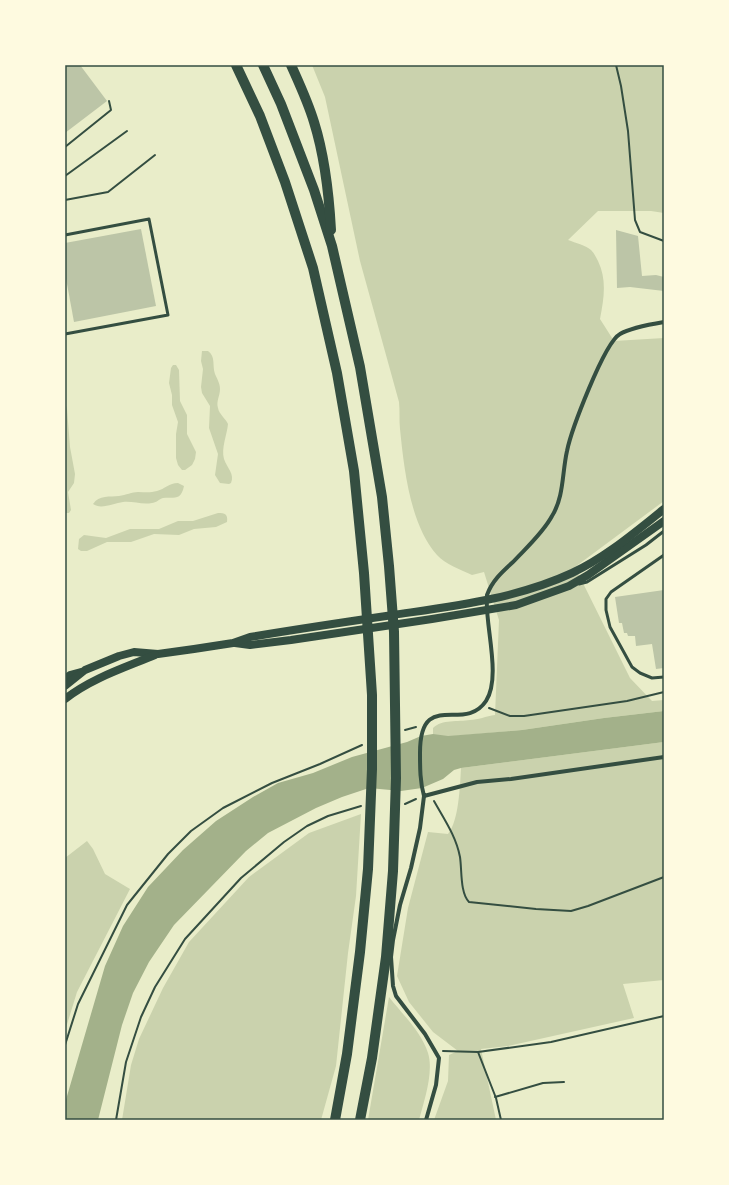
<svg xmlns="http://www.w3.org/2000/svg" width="729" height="1185" font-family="'DM Sans',sans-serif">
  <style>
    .green { fill: #cad2ad }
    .water { fill: #a3b18a }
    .building { fill: #bcc5a7 }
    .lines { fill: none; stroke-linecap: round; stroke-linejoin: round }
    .path { stroke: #344e41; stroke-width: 2 }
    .service { stroke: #344e41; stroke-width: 3 }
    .minor { stroke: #344e41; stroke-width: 4 }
    .secondary { stroke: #344e41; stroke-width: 8 }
    .motorway { stroke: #344e41; stroke-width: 10 }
    .neatline { fill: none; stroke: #344e41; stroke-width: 1.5 }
  </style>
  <rect width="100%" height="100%" fill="#e9edc9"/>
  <g class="green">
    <path d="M312,65H664V213L651,211H598L568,240C576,243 585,245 591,250C594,253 596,257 598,261C607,280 604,298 600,319L614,341L664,338V501L575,567L630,678L652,701L664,700V711L604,718L522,730L433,738V728C442,719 458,722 470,720C478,720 486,716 495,715L499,620L484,572L472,575C461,570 445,564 437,555C410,525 404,468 400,429C399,420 400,411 399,402L360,261L325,97Z"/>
    <path d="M202,351H208C216,357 212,365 215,374C217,379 220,383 220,389C220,396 216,401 218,408C219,414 225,418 228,424C227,435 221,448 224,459C227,468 235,474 231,483L229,484L220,483L215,475L218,454L209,428L210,406L202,393L201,387L203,369L201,361Z"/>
    <polygon points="173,365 176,365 179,370 180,401 187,415 187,434 196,452 195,459 192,465 185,470 182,470 178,465 176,458 176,434 178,422 172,405 172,395 169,383 171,368"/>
    <polygon points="65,402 67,409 70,447 75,474 74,483 68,492 71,510 69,513 66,513 65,510"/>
    <path d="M178,483L184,486C181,501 174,497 163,498C159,499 156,503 152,503C142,505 133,501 123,502C114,503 101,510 93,504C99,495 110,497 119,496C126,495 132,492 138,492C145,492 150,493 157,491C165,489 169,483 178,483Z"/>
    <path d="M218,513C225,513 228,514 227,522L216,527L194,529L179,535L154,534L131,542H107L87,551H81L78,549L79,539L84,535L106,538L130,529H159L178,521H193Z"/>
    <path d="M664,742V980L623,984L634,1018L508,1046L481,1049L496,1120H434L448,1081L449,1055L458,1051L433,1032L409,1002L397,976L408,908L428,832L448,834C459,821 460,785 461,768Z"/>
    <polygon points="361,814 356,896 348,953 336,1066 321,1120 122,1120 131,1065 139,1039 163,988 189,942 249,877 309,833"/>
    <polygon points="87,841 93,849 105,874 130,889 77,992 65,1031 65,858"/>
    <path d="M389,997C402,1014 421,1031 428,1053C434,1072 424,1101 419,1120H368Z"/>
  </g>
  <polygon class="water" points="664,711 664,742 461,768 454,770 443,779 422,788 401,791 369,788 342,797 316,808 268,833 246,851 174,925 149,962 133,993 122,1025 98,1120 65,1120 65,1103 105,966 123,926 148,887 183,850 216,821 253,797 278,783 313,773 352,757 407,742 421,736 433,734 448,736 522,730 604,718"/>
  <g class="building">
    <polygon points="65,65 80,65 107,101 65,133"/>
    <polygon points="141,229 156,306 74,322 65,273 65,243"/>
    <polygon points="616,230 638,236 642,276 656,275 664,277 664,291 630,287 617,288"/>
    <polygon points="664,590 664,668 656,669 652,644 636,646 635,636 628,636 627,633 624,633 622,623 619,623 615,597"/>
  </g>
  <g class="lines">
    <g class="path">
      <polyline points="616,65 621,86 628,131 635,220 640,232 664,241"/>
      <polyline points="65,147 111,110 109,101"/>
      <polyline points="65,176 127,131"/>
      <polyline points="65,200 108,192 155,155"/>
      <polyline points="489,708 510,716 524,716 627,701 664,692"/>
      <polyline points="405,730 416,727"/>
      <path d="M434,801C444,819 456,836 460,857C462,870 460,893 469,902L536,909L571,911L588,906L664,877"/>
      <polyline points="405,804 416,799"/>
      <polyline points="65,1045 78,1004 127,905 168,854 191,831 223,808 272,783 320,764 362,745"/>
      <polyline points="443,1051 478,1052 496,1098 501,1120"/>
      <polyline points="478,1052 551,1042 664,1016"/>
      <polyline points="495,1097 543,1083 564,1082"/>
      <polyline points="116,1120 126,1062 141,1017 155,987 185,939 241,878 284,842 307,826 328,816 361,806"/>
    </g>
    <g class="service">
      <polyline points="65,235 149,219 168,315 65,334"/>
      <polyline points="664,555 611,592 606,599 606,610 610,627 632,667 640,673 652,678 664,677"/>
      <polyline points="579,584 587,582 646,545 664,531"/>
    </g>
    <g class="minor">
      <path d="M664,322C652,324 630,328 620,334C604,343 571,431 567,451C562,473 564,497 552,516C543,533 526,548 513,562C502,572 492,581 487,595C484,623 502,676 486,701C464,734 420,688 420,753C420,768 420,782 424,796L477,782L511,779L664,757"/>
      <polyline points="424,796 420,828 411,868 400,905 393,940 391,957 393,986 396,996 425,1034 439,1058 436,1085 426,1120"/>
    </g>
    <g class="secondary">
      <polyline points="235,643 250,645 291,640 432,619 516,605 569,586 588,575 664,521"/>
      <polyline points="65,679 70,675 81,672"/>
      <path d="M65,686L85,670L119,656L134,652L158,654L194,649L233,643L250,637C298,629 345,622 393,615C454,606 516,599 572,573C606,557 635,532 664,509"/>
      <path d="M65,699C92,678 124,668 155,655"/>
    </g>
    <g class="motorway">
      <polyline points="236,65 260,116 285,182 313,268 337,373 354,471 364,573 372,695 372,769 368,869 360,952 347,1054 335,1120"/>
      <polyline points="263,65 281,104 314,190 332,246 360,367 382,497 389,566 394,632 396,778 393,871 386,957 372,1058 360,1120"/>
      <path d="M291,65C299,83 308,102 314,122C325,157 329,194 331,230"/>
    </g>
  </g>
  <rect width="729" height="1185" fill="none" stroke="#fefae0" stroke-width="132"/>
  <rect x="66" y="66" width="597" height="1053" class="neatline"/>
</svg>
